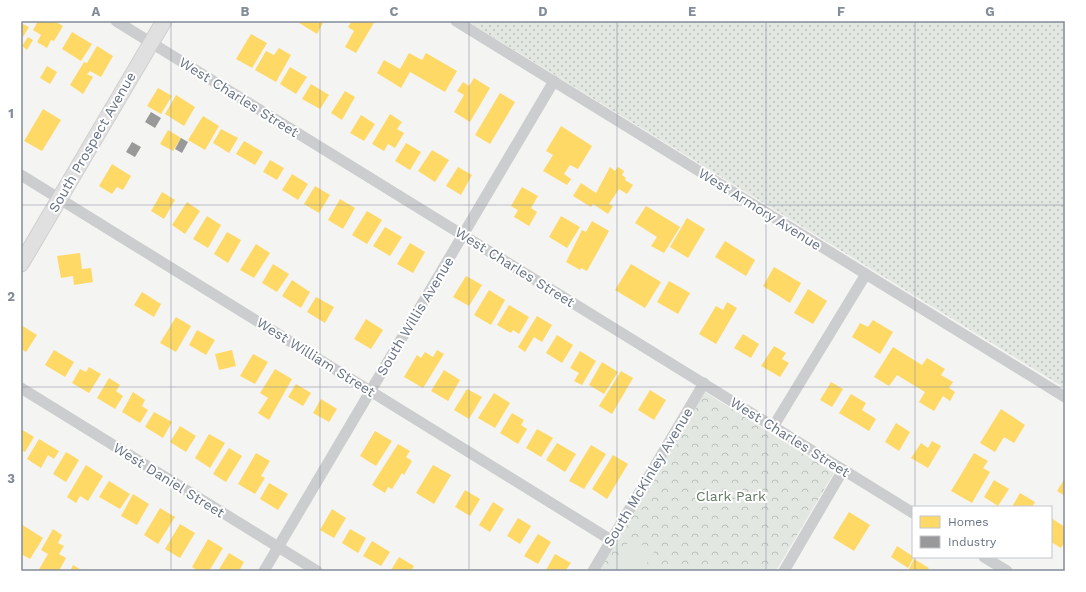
<svg xmlns="http://www.w3.org/2000/svg" width="1086" height="592" font-family="'Work Sans',sans-serif">
  <style>
    .grass { fill: url(#grass-dots) }
    .forest { fill: url(#forest-crowns) }
    .pitch { fill: #e3e7e1 }
    .homes { fill: #ffd966 }
    .industry { fill: #999 }
    .lines { fill: none; stroke-linecap: round; stroke-linejoin: round }
    .secondary-casing { stroke: #d0d0d1; stroke-width: 17 }
    .minor { stroke: #cccdce; stroke-width: 11 }
    .secondary { stroke: #e0e0e1; stroke-width: 15 }
    .grid { fill: none; stroke: #838c9a; stroke-width: 1; stroke-opacity: 0.55 }
    .labels { text-anchor: middle; dominant-baseline: central; stroke-width: 4; stroke-linejoin: round; paint-order: stroke }
    .street-label { font-size: 14px; fill: #657082; stroke: #fff }
    .park-label { font-size: 14px; fill: #647a63; stroke: #fff }
    .neatline { fill: none; stroke: #838c9a; stroke-width: 1.5 }
    .grid-label { font-size: 13px; text-anchor: middle; font-weight: bold; fill: #838c9a }
  </style>
  <defs>
    <pattern id="grass-dots" width="8" height="8" patternUnits="userSpaceOnUse"><rect width="8" height="8" fill="#e3e7e1"/><path d="M2 2h.1M6 6h.1" fill="none" stroke="#bcc0bc" stroke-width="1.8" stroke-linecap="round"/></pattern>
    <pattern id="forest-crowns" width="20" height="18" patternUnits="userSpaceOnUse"><rect width="20" height="18" fill="#e3e7e1"/><path d="M2 6a3 3 0 1 1 6 0M12 15a3 3 0 1 1 6 0" fill="none" stroke="#bcc0bc"/></pattern>
  </defs>
  <rect width="100%" height="100%" fill="#f4f4f3"/>
  <polygon class="grass" points="467,21 1065,21 1065,388"/>
  <polygon class="forest" points="705,392 834,473 829,481 776,571 599,571"/>
  <polygon class="pitch" points="631,538 654,552 642,571 611,571"/>
  <g class="homes">
    <polygon points="38,21 54,21 63,26 54,41 51,40 47,48 37,42 41,35 33,30"/>
    <polygon points="296,21 324,21 317,34"/>
    <polygon points="352,21 375,21 356,53 345,47 354,31 348,27"/>
    <polygon points="23,24 29,27 23,37 21,27"/>
    <polygon points="72,32 92,44 81,61 62,49"/>
    <polygon points="251,34 267,43 252,68 236,59"/>
    <polygon points="28,37 33,40 27,50 22,46"/>
    <polygon points="97,46 113,56 101,77 90,71 87,74 93,77 83,94 70,85 84,62 87,63"/>
    <polygon points="279,48 291,55 276,82 255,70 266,51 274,55"/>
    <polygon points="409,53 422,60 426,53 457,71 445,92 410,72 401,88 377,73 384,60 400,69"/>
    <polygon points="47,66 57,72 50,84 40,78"/>
    <polygon points="290,67 307,77 296,94 280,84"/>
    <polygon points="474,78 490,88 470,122 454,112 464,95 457,91 463,82 469,86"/>
    <polygon points="311,84 329,95 320,109 302,99"/>
    <polygon points="158,88 172,96 161,114 147,106"/>
    <polygon points="345,91 355,97 342,120 331,113"/>
    <polygon points="500,93 515,102 490,144 475,135"/>
    <polygon points="176,95 195,107 184,126 165,114"/>
    <polygon points="43,109 61,120 42,151 24,141"/>
    <polygon points="390,114 402,122 397,129 404,133 395,148 388,144 384,151 372,144"/>
    <polygon points="361,115 375,124 364,141 350,133"/>
    <polygon points="203,116 219,126 205,150 188,140"/>
    <polygon points="561,126 592,146 578,169 570,165 564,174 571,179 567,185 543,171 553,155 546,151"/>
    <polygon points="221,129 238,138 229,153 213,143"/>
    <polygon points="168,130 181,138 173,151 160,144"/>
    <polygon points="244,141 263,152 255,165 236,154"/>
    <polygon points="406,143 421,152 410,170 395,161"/>
    <polygon points="432,150 449,160 435,182 418,171"/>
    <polygon points="270,160 284,168 277,180 263,172"/>
    <polygon points="112,164 131,176 123,190 117,187 112,194 99,186"/>
    <polygon points="458,167 472,175 461,195 446,186"/>
    <polygon points="610,167 615,171 618,167 624,171 622,175 626,178 625,180 633,185 627,194 619,189 609,204 613,206 608,214 593,204 591,207 573,196 581,183 596,193"/>
    <polygon points="292,174 308,184 298,200 282,190"/>
    <polygon points="315,186 330,195 319,213 304,204"/>
    <polygon points="522,187 538,196 531,208 537,212 529,226 514,217 518,210 511,206"/>
    <polygon points="162,192 175,200 164,219 151,211"/>
    <polygon points="340,199 355,208 343,229 328,220"/>
    <polygon points="187,202 200,211 185,234 172,225"/>
    <polygon points="646,206 680,227 664,253 651,246 657,237 635,223"/>
    <polygon points="367,211 382,220 367,244 352,235"/>
    <polygon points="207,216 221,225 208,248 193,239"/>
    <polygon points="561,216 580,227 567,248 549,237"/>
    <polygon points="687,218 705,229 688,258 670,247"/>
    <polygon points="592,221 609,231 587,271 581,268 580,270 566,262 582,230 586,232"/>
    <polygon points="385,227 402,237 390,256 373,246"/>
    <polygon points="227,232 241,240 228,263 214,254"/>
    <polygon points="725,241 755,260 746,276 715,257"/>
    <polygon points="410,243 425,252 413,273 397,264"/>
    <polygon points="256,244 270,253 254,278 240,270"/>
    <polygon points="80,253 82,269 91,268 93,282 74,285 73,276 61,278 57,256"/>
    <polygon points="273,264 289,274 277,292 262,283"/>
    <polygon points="631,264 661,282 645,308 615,290"/>
    <polygon points="774,267 801,283 790,303 763,286"/>
    <polygon points="466,276 482,285 469,306 453,297"/>
    <polygon points="292,280 310,292 301,308 282,296"/>
    <polygon points="669,281 690,293 678,314 657,302"/>
    <polygon points="808,289 827,301 813,324 794,313"/>
    <polygon points="489,290 505,300 491,325 474,315"/>
    <polygon points="142,292 161,304 154,317 134,305"/>
    <polygon points="316,297 334,307 325,323 307,312"/>
    <polygon points="727,302 737,308 716,344 699,334 716,306 723,310"/>
    <polygon points="509,305 529,317 519,334 513,330 511,333 497,325"/>
    <polygon points="537,316 552,325 542,342 534,337 525,352 518,347"/>
    <polygon points="176,317 191,326 176,352 160,343"/>
    <polygon points="366,319 383,330 371,349 354,339"/>
    <polygon points="873,320 893,332 880,354 852,337 860,323 868,327"/>
    <polygon points="21,325 37,335 26,352 21,349"/>
    <polygon points="197,330 215,340 206,355 189,345"/>
    <polygon points="743,334 759,344 751,358 734,348"/>
    <polygon points="557,335 573,345 562,363 546,353"/>
    <polygon points="774,346 786,353 782,359 789,363 780,377 761,366"/>
    <polygon points="893,347 922,365 927,358 945,369 941,375 953,382 949,388 955,392 950,401 943,396 934,411 919,402 925,392 897,375 889,386 874,377"/>
    <polygon points="54,350 74,362 65,377 45,365"/>
    <polygon points="232,350 236,366 219,370 215,354"/>
    <polygon points="437,350 444,354 423,388 404,377 417,355 421,358 425,352 433,357"/>
    <polygon points="580,351 596,361 582,385 574,381 579,373 570,368"/>
    <polygon points="253,354 268,362 255,384 240,376"/>
    <polygon points="602,362 618,372 604,394 589,385"/>
    <polygon points="89,367 101,374 89,393 72,383 80,369 86,372"/>
    <polygon points="275,369 292,379 269,420 258,413 268,398 260,393"/>
    <polygon points="444,370 460,380 448,401 431,391"/>
    <polygon points="621,371 633,378 612,414 599,406"/>
    <polygon points="109,378 120,385 116,391 123,396 115,409 97,398"/>
    <polygon points="831,382 843,389 832,407 820,400"/>
    <polygon points="296,384 311,393 303,406 288,397"/>
    <polygon points="467,389 482,397 469,419 454,410"/>
    <polygon points="650,390 666,400 654,420 638,410"/>
    <polygon points="133,392 145,400 142,406 148,410 140,423 122,412"/>
    <polygon points="494,393 510,403 495,428 478,418"/>
    <polygon points="851,394 866,403 862,410 876,419 869,431 839,413"/>
    <polygon points="321,399 337,409 329,422 313,413"/>
    <polygon points="1001,409 1025,425 1014,443 1004,437 995,452 980,443"/>
    <polygon points="154,412 172,422 163,438 145,427"/>
    <polygon points="512,413 524,420 521,425 527,429 518,444 500,433"/>
    <polygon points="896,423 910,432 899,451 885,442"/>
    <polygon points="180,426 196,436 186,452 170,442"/>
    <polygon points="21,429 34,437 25,452 21,450"/>
    <polygon points="537,429 553,438 541,457 526,448"/>
    <polygon points="375,431 392,441 376,466 360,456"/>
    <polygon points="209,434 225,443 210,468 195,458"/>
    <polygon points="39,439 59,451 54,459 48,455 41,468 27,459"/>
    <polygon points="932,441 941,446 928,468 911,458 921,443 928,448"/>
    <polygon points="557,443 576,454 565,472 546,460"/>
    <polygon points="398,444 410,451 406,457 412,461 404,475 402,473 392,489 388,487 385,493 372,485"/>
    <polygon points="591,445 606,454 584,489 569,481"/>
    <polygon points="229,448 242,456 226,482 213,474"/>
    <polygon points="66,452 79,460 66,482 53,474"/>
    <polygon points="256,453 270,461 261,476 265,478 255,494 238,484"/>
    <polygon points="974,453 988,461 983,468 990,472 972,503 951,491"/>
    <polygon points="613,455 628,464 607,499 592,489"/>
    <polygon points="86,465 103,476 88,501 80,496 76,503 67,497"/>
    <polygon points="433,465 451,475 434,504 416,493"/>
    <polygon points="1065,478 1065,496 1057,491"/>
    <polygon points="994,480 1009,489 998,506 984,497"/>
    <polygon points="109,481 130,494 120,509 99,497"/>
    <polygon points="269,483 288,494 278,510 260,499"/>
    <polygon points="465,490 480,499 470,516 455,507"/>
    <polygon points="1020,493 1035,502 1032,507 1012,507"/>
    <polygon points="133,494 149,504 137,525 121,516"/>
    <polygon points="493,502 504,509 490,532 479,525"/>
    <polygon points="160,508 175,517 158,544 144,535"/>
    <polygon points="332,509 346,518 334,538 320,530"/>
    <polygon points="849,512 870,525 854,551 833,538"/>
    <polygon points="518,518 531,526 520,544 507,536"/>
    <polygon points="1051,518 1065,527 1065,542 1061,548 1051,542"/>
    <polygon points="21,524 43,538 30,559 21,554"/>
    <polygon points="180,524 195,533 180,558 165,549"/>
    <polygon points="53,529 62,535 58,543 64,546 59,554 66,558 59,571 38,571 48,554 41,550"/>
    <polygon points="350,529 366,538 358,553 342,543"/>
    <polygon points="538,534 551,542 538,564 524,556"/>
    <polygon points="208,539 223,548 209,571 198,571 192,567"/>
    <polygon points="372,541 390,552 381,566 363,556"/>
    <polygon points="897,546 914,557 908,568 891,557"/>
    <polygon points="229,553 244,562 239,571 218,571"/>
    <polygon points="555,554 571,563 565,571 546,570"/>
    <polygon points="399,557 414,566 411,571 391,570"/>
    <polygon points="914,559 929,568 927,571 908,571"/>
    <polygon points="73,565 83,571 70,571"/>
  </g>
  <g class="industry">
    <polygon points="151,112 161,118 155,128 145,122"/>
    <polygon points="181,138 188,142 182,153 175,149"/>
    <polygon points="132,142 141,147 135,157 126,152"/>
  </g>
  <g class="lines">
    <defs>
      <polyline id="secondary" points="21,264 164,21"/>
    </defs>
    <use href="#secondary" class="secondary-casing"/>
    <g class="minor">
      <polyline points="116,21 913,513"/>
      <polyline points="456,21 1065,397"/>
      <polyline points="21,175 611,540"/>
      <polyline points="21,388 317,571"/>
      <polyline points="773,427 866,274"/>
      <polyline points="984,557 1007,571"/>
      <polyline points="264,571 554,81"/>
      <polyline points="593,571 704,383"/>
      <polyline points="784,571 843,470"/>
    </g>
    <use href="#secondary" class="secondary"/>
  </g>
  <path class="grid" d="M171,21V571M320,21V571M469,21V571M617,21V571M766,21V571M915,21V507M21,205H1065M21,387H1065M915,557V571"/>
  <g class="labels">
    <g class="street-label">
      <text transform="translate(239 97) rotate(32)">West Charles Street</text>
      <text transform="translate(92 142) rotate(-60)">South Prospect Avenue</text>
      <text transform="translate(760 209) rotate(32)">West Armory Avenue</text>
      <text transform="translate(515 267) rotate(32)">West Charles Street</text>
      <text transform="translate(415 316) rotate(-59)">South Willis Avenue</text>
      <text transform="translate(316 357) rotate(32)">West William Street</text>
      <text transform="translate(790 437) rotate(32)">West Charles Street</text>
      <text transform="translate(648 477) rotate(-59)">South McKinley Avenue</text>
      <text transform="translate(169 480) rotate(32)">West Daniel Street</text>
    </g>
    <g class="park-label">
      <text x="731" y="496">Clark Park</text>
    </g>
  </g>
  <rect width="1086" height="592" fill="none" stroke="#ffffff" stroke-width="44"/>
  <rect x="912" y="506" width="140" height="52" fill="#ffffff" stroke="#c1c6cd"/>
  <rect x="920" y="516" width="20" height="12" fill="#ffd966" stroke="#c1c6cd"/>
  <text x="948" y="526" font-size="12" fill="#657082">Homes</text>
  <rect x="920" y="536" width="20" height="12" fill="#999999" stroke="#c1c6cd"/>
  <text x="948" y="546" font-size="12" fill="#657082">Industry</text>
  <rect x="22" y="22" width="1042" height="548" class="neatline"/>
  <g class="grid-label">
    <text x="96" y="16">A</text>
    <text x="245" y="16">B</text>
    <text x="394" y="16">C</text>
    <text x="543" y="16">D</text>
    <text x="692" y="16">E</text>
    <text x="841" y="16">F</text>
    <text x="990" y="16">G</text>
    <text x="11" y="118">1</text>
    <text x="11" y="301">2</text>
    <text x="11" y="483">3</text>
  </g>
</svg>
